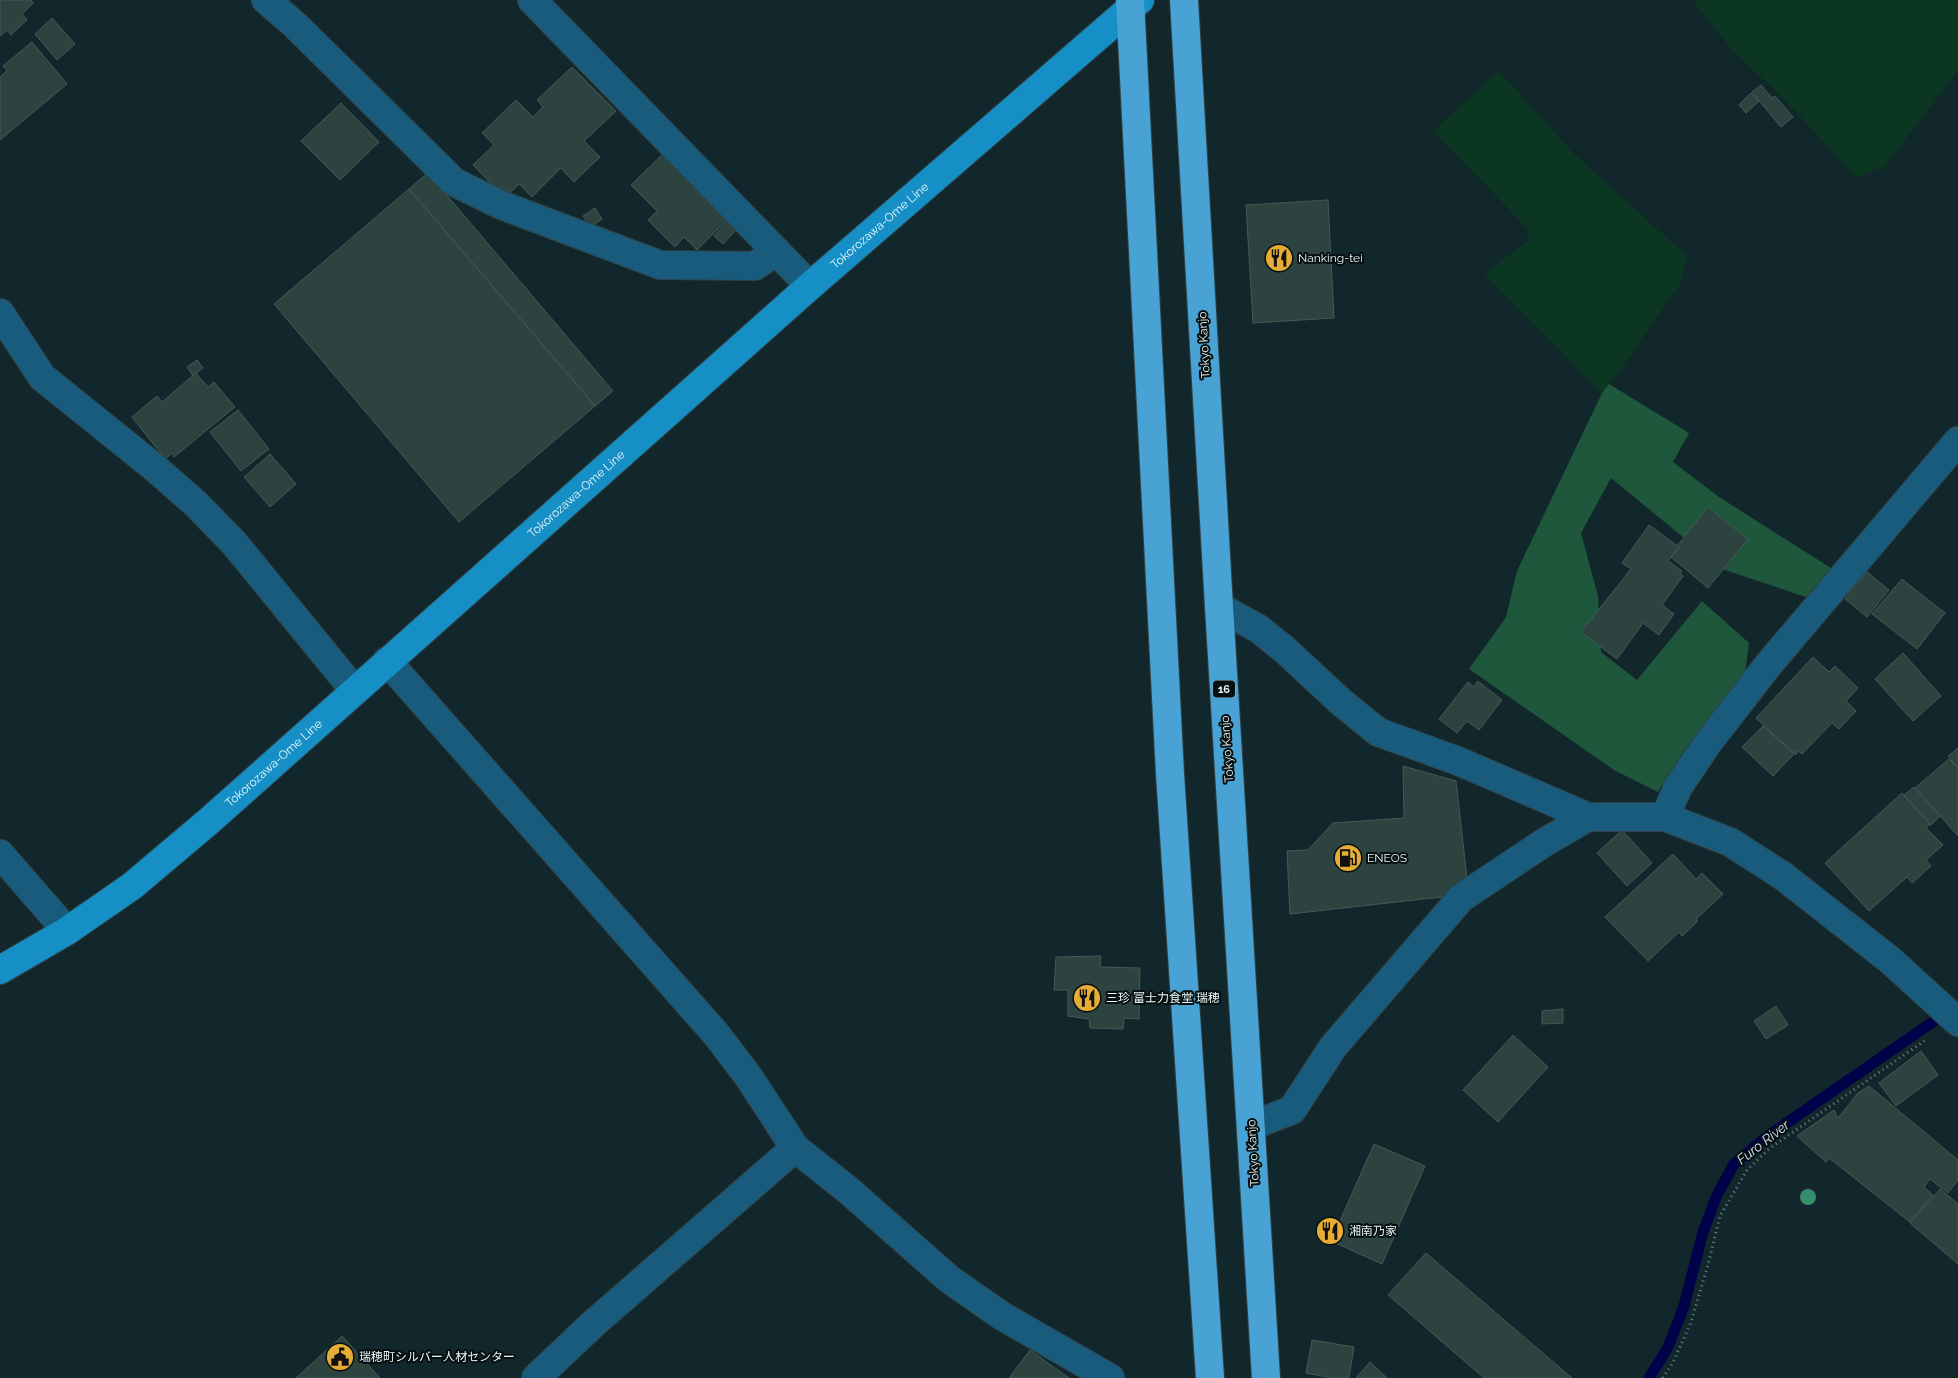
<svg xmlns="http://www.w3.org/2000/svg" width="1958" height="1378" font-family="Raleway,'Noto Sans JP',sans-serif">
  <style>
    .green { fill: #0b3622 }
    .forest { fill: #1e573b }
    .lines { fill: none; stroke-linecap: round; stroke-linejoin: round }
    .stream { stroke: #000249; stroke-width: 11 }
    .building { fill: #2d4340; stroke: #445a56 }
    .minor-casing { stroke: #304448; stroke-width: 30 }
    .major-casing { stroke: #304448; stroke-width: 30 }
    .highway-casing { stroke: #304448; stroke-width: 30 }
    .path { stroke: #718386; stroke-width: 3; stroke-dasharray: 1 4; stroke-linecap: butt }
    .minor { stroke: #195b7c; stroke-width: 28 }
    .major { stroke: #158fc6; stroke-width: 28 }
    .highway { stroke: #48a2d3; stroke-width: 28 }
    .tree { fill: #368e6a }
    .labels { text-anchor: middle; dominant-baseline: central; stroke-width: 4; stroke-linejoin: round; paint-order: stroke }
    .shield { fill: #060f10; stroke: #a5b1b2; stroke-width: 1 }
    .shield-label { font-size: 11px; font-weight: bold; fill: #e9f6f8 }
    .street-label { font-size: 12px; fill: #e9f6f8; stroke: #060f10 }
    .poi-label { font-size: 12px; fill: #e9f6f8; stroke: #060f10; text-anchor: start }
    .water-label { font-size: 14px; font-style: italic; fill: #d6e2f7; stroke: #060f10 }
  </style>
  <rect width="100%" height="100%" fill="#12272b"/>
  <g class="green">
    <polygon points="1696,0 1958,0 1958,71 1885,166 1857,178 1784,99 1732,50 1694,2"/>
    <polygon points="1499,71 1574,154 1687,256 1680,284 1619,372 1602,393 1484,274 1529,240 1527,228 1433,131"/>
  </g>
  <polygon class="forest" points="1609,384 1689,433 1673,462 1719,497 1831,568 1806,597 1722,569 1611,478 1581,533 1598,596 1601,652 1637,680 1702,601 1749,643 1745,673 1685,749 1658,792 1614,770 1469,669 1506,617 1517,571 1602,393"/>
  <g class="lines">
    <polyline class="stream" points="1649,1378 1668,1347 1684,1306 1703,1232 1717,1195 1734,1164 1765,1138 1947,1012"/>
  </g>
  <g class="building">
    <polygon points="0,0 31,0 33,3 22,14 27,20 11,35 7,30 0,36"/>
    <polygon points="52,18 75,44 57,60 35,34"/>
    <polygon points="32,42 67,84 0,140 0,77 7,71 3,66"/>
    <polygon points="572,67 616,111 584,141 600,157 574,182 561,168 532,197 519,184 510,193 504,188 499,192 473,165 494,145 482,133 516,100 533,117 543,107 537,100"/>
    <polygon points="1761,85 1772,98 1775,96 1793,117 1781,127 1752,92"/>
    <polygon points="1751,93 1759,101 1746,113 1739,105"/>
    <polygon points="341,103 379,142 340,180 301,141"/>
    <polygon points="663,154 728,219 697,250 684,237 675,247 648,220 657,211 631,185"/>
    <polygon points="428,173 613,391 595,406 409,189"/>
    <polygon points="409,189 595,406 459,522 274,304"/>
    <polygon points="1328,200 1334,318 1253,323 1246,205"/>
    <polygon points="595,208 602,219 590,227 583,216"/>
    <polygon points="729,220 737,229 723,244 714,236"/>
    <polygon points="197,360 203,368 193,376 187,367"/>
    <polygon points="196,373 208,387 214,382 235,407 174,457 172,453 165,459 132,417 157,396 162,402"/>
    <polygon points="238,410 269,449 241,471 210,432"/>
    <polygon points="270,454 296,484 270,507 244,477"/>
    <polygon points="1708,507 1748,539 1708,588 1671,557 1679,547 1677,546"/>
    <polygon points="1649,525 1679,547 1668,561 1682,571 1680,573 1683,576 1662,605 1674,614 1659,635 1643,623 1617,659 1581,632 1631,569 1622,563"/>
    <polygon points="1867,572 1889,590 1867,617 1845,599"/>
    <polygon points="1902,579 1945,613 1917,649 1872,614"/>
    <polygon points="1903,653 1941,696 1913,721 1875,679"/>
    <polygon points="1813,657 1829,672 1835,666 1858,688 1846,701 1856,711 1839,729 1832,723 1802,754 1798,751 1796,755 1756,718"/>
    <polygon points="1478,681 1502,700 1479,730 1467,721 1457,733 1439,719 1468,682 1474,687"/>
    <polygon points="1763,726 1794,754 1773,776 1742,747"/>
    <polygon points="1958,748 1958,768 1948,756"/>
    <polygon points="1949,759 1958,768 1958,836 1915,788"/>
    <polygon points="1403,766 1456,781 1467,878 1450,896 1290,914 1287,851 1308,850 1333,823 1404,818"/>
    <polygon points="1914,787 1940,816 1931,825 1904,795"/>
    <polygon points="1902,793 1930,824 1926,828 1943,845 1926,860 1931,866 1912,883 1907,877 1869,911 1825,863"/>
    <polygon points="1622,830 1652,863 1627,886 1597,853"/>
    <polygon points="1673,854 1696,879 1702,873 1723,894 1696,919 1698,921 1682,936 1679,932 1648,961 1605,917"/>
    <polygon points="1101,956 1100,967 1140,968 1139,1019 1124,1018 1123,1029 1090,1028 1089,1019 1068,1016 1068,990 1054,990 1056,957"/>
    <polygon points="1776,1006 1788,1025 1766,1039 1754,1021"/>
    <polygon points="1563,1009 1563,1023 1542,1024 1542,1011"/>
    <polygon points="1513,1035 1548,1067 1498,1122 1463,1090"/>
    <polygon points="1921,1051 1938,1075 1896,1106 1879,1083"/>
    <polygon points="1869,1086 1958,1160 1958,1180 1948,1193 1930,1179 1924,1187 1933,1195 1910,1222 1829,1158 1826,1162 1797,1136 1834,1110 1838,1118 1858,1093"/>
    <polygon points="1374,1144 1425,1166 1382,1264 1331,1241"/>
    <polygon points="1940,1189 1958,1204 1958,1264 1910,1223"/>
    <polygon points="1426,1253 1572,1378 1484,1378 1388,1295"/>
    <polygon points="342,1336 380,1378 296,1378"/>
    <polygon points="1312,1340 1354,1347 1349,1378 1332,1378 1306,1373"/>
    <polygon points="1030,1350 1069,1378 1009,1378"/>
    <polygon points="1370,1362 1387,1378 1356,1378"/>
  </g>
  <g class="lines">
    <defs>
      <g id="minor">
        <polyline points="266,0 295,25 454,182 501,205 660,265 755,266 776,251"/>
        <polyline points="532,0 810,286"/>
        <polyline points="0,313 42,377 155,468 196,504 234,543 355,691"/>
        <polyline points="1219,607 1259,629 1285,650 1341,702 1378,732 1458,761 1588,817 1665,817 1730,842 1783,876 1890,960 1958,1022"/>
        <polyline points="387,661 716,1034 748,1076 795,1148 848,1190 949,1279 1002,1316 1110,1378"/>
        <polyline points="1665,817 1678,787 1707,744 1769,664 1958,441"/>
        <polyline points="0,854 67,931"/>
        <polyline points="1251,1126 1292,1110 1333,1047 1461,898 1545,842 1588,817"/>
        <polyline points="536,1378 593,1324 795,1148"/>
      </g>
      <g id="major">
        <path id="s1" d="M0,970L67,931L132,886L209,821L810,286L1140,0"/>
      </g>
      <g id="highway">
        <polyline points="1130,0 1170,774 1210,1378"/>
        <polyline points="1184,0 1219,607 1266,1378"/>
      </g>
    </defs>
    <use href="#minor" class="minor-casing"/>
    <use href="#major" class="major-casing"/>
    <use href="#highway" class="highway-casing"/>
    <polyline class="path" points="1663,1378 1673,1362 1690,1325 1708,1265 1720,1216 1747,1170 1770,1148 1927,1039"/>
    <use href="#minor" class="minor"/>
    <use href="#major" class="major"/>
    <use href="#highway" class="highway"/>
  </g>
  <circle class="tree" cx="1808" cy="1197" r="8"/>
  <defs>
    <symbol id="restaurant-disc" viewBox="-11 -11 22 22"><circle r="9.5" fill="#e5ad35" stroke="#060f10"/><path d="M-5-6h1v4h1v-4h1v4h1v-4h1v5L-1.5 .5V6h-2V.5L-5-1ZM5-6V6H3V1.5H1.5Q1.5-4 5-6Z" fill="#111"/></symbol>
    <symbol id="fuel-disc" viewBox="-11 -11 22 22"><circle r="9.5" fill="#e5ad35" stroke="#060f10"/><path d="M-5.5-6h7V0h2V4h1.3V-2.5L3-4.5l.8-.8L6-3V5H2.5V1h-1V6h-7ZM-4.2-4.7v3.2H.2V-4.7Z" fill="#111"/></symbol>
    <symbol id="civic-disc" viewBox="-11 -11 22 22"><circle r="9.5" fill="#e5ad35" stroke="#060f10"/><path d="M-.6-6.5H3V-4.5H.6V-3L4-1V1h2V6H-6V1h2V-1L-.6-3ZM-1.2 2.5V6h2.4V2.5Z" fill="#111"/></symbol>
  </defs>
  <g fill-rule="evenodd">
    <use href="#restaurant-disc" x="1263" y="242" width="32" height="32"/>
    <use href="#fuel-disc" x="1332" y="842" width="32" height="32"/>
    <use href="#restaurant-disc" x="1071" y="982" width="32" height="32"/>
    <use href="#restaurant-disc" x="1314" y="1215" width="32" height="32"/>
    <use href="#civic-disc" x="324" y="1341" width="32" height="32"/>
  </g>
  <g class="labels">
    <rect class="shield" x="1213" y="680.5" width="22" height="17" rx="4"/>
    <g class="shield-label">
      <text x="1224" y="689">16</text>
    </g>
    <g class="street-label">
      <text stroke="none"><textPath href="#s1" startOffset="1154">Tokorozawa-Ome Line</textPath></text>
      <text transform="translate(1204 345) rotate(-93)">Tokyo Kanjo</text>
      <text stroke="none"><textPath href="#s1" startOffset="749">Tokorozawa-Ome Line</textPath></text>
      <text transform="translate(1227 749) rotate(-94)">Tokyo Kanjo</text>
      <text stroke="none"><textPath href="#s1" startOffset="344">Tokorozawa-Ome Line</textPath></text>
      <text transform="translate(1253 1153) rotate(-93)">Tokyo Kanjo</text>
    </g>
    <g class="poi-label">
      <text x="1298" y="258">Nanking-tei</text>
      <text x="1367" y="858">ENEOS</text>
      <text x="1106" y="998">三珍 富士力食堂 瑞穂</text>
      <text x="1349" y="1231">湘南乃家</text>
      <text x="359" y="1357">瑞穂町シルバー人材センター</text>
    </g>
    <g class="water-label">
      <text transform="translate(1763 1142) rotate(-38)">Furo River</text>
    </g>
  </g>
</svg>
